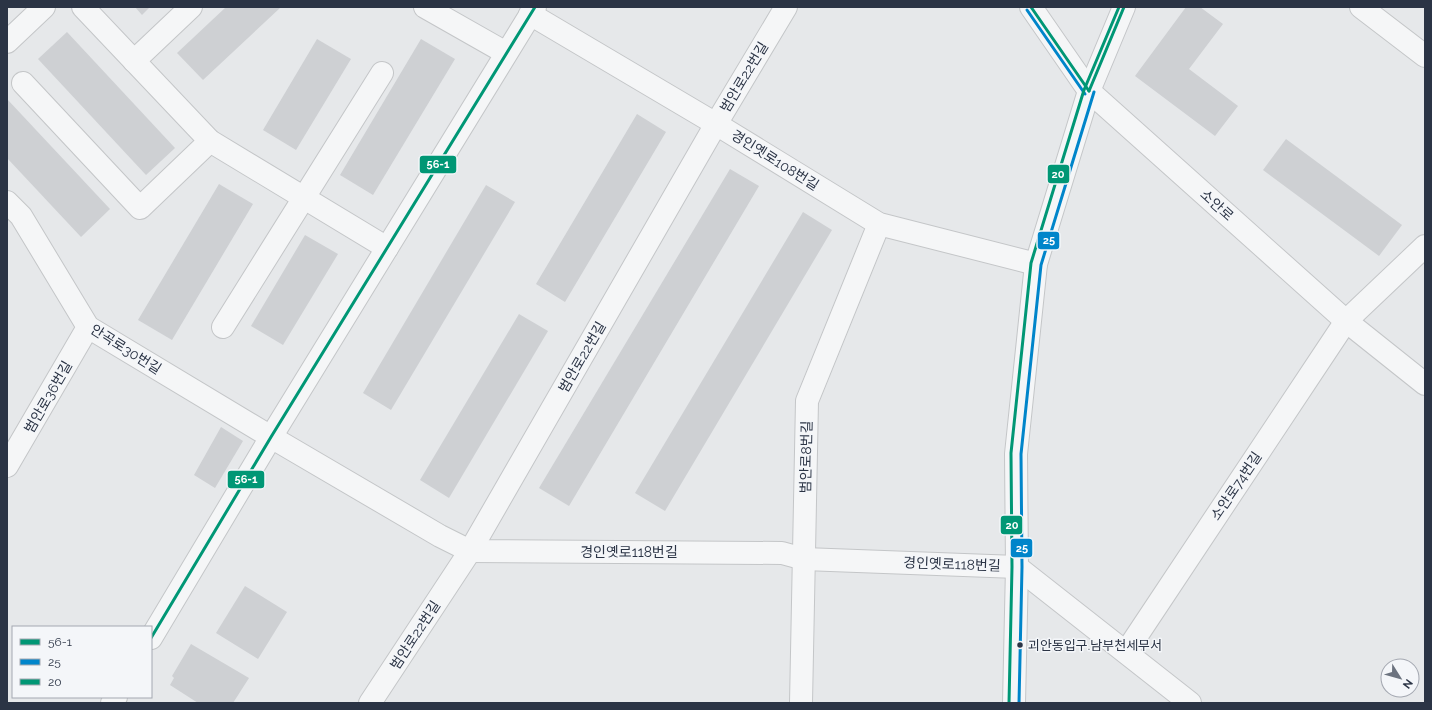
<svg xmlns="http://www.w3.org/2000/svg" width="1432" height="710" font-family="Raleway,'Noto Sans KR',sans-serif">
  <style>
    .building { fill: #ced0d3 }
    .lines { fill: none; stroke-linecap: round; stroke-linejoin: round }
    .minor-casing { stroke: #c4c6c8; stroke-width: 24 }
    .minor { stroke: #f5f6f7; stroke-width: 22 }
    .bus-1-casing { stroke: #f4f6f9; stroke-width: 6 }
    .bus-2-casing { stroke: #f4f6f9; stroke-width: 6 }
    .bus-3-casing { stroke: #f4f6f9; stroke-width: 6 }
    .bus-1 { stroke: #009775; stroke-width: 3 }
    .bus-2 { stroke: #0085ca; stroke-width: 3 }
    .bus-3 { stroke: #009775; stroke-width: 3 }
    .bus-dot { fill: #2b3445; stroke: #f4f6f9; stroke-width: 1.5 }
    .labels { text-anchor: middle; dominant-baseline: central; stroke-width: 3; stroke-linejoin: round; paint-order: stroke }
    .bus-label { font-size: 13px; fill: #2b3445; stroke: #f4f6f9; text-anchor: start }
    .street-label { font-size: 14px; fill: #2b3445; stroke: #f4f6f9 }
    .line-badge { stroke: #f4f6f9; stroke-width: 1.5 }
    .badge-label { font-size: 11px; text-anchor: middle; font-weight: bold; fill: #fff }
  </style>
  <rect width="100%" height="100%" fill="#e6e8ea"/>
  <g class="building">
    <polygon points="135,7 150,7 142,15"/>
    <polygon points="226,7 280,8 203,80 177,53"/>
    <polygon points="1186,7 1200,7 1223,24 1189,69 1238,106 1215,136 1135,76"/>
    <polygon points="67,32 175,148 146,175 38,59"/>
    <polygon points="317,39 351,59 296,150 263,130"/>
    <polygon points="421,39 455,59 373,195 340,175"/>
    <polygon points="7,99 110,209 81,237 7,158"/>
    <polygon points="637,114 666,132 565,302 536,284"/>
    <polygon points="1286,139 1402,225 1379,256 1263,170"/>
    <polygon points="730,169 759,186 569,506 539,488"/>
    <polygon points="219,184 253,204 172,340 138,320"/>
    <polygon points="486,185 515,202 391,410 363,393"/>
    <polygon points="803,212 832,230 665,511 635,493"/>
    <polygon points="305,235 338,254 283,345 251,326"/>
    <polygon points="519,314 548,331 449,498 420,480"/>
    <polygon points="221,427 243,441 215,488 194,475"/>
    <polygon points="245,586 287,612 258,659 216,633"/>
    <polygon points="191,644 249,678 233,703 198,703 170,685 174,678 172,676"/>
  </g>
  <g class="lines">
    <defs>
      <g id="minor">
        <polyline points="83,7 210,141 387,248"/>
        <polyline points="425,7 506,53"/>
        <polyline points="1031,7 1089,91 1346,321 1425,384"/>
        <polyline points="1361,7 1425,56"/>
        <polyline points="530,14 716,124 879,224 1036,264"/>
        <polyline points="7,42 44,7"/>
        <polyline points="134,61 191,7"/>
        <polyline points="23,83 140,208 210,141"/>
        <polyline points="7,202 21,216 88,327 271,437 440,536 470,551 782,553 804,559 1017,567 1190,703"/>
        <polyline points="223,327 382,73"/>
        <polyline points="7,466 88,327"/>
        <polyline points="151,638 271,437 535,7"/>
        <polyline points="1126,652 1346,321 1425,246"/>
        <polyline points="112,703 116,697"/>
        <polyline points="370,703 470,551 716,124 786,7"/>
        <polyline points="801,703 807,401 879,224"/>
        <polyline points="1014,703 1017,567 1016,454 1036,264 1089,91 1124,7"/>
      </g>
    </defs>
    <use href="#minor" class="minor-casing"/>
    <use href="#minor" class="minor"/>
    <defs>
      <g id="bus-1">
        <polyline points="1031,7 1089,91"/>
        <polyline points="1089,91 1124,7"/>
        <polyline points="151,638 271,437 535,7"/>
      </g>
      <g id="bus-2">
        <polyline points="1027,10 1085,94"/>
        <polyline points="1019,703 1022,567 1021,454 1041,265 1094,92"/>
      </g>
      <polyline id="bus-3" points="1009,703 1012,567 1011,453 1031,263 1084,90 1119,7"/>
    </defs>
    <use href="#bus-1" class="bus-1-casing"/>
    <use href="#bus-2" class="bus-2-casing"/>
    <use href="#bus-3" class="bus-3-casing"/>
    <use href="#bus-1" class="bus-1"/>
    <use href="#bus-2" class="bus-2"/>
    <use href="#bus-3" class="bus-3"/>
  </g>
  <circle class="bus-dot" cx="1020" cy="645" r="3.5"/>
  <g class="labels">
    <g class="bus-label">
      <text x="1028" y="645">괴안동입구.남부천세무서</text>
    </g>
    <g class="street-label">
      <text transform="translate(744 77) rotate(-59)">범안로22번길</text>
      <text transform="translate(775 160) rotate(32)">경인옛로108번길</text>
      <text transform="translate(1217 205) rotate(42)">소안로</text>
      <text transform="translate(126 349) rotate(32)">안곡로30번길</text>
      <text transform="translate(582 357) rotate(-60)">범안로22번길</text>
      <text transform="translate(48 397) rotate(-60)">범안로36번길</text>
      <text transform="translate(806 457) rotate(-89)">범안로8번길</text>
      <text transform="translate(1236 486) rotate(-56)">소안로74번길</text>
      <text x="629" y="552">경인옛로118번길</text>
      <text transform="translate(952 564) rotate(2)">경인옛로118번길</text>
      <text transform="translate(415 635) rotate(-57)">범안로22번길</text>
    </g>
  </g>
  <g class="line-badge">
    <rect x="419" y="155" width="38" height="19" rx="4" fill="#009775"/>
    <rect x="1047" y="164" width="23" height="20" rx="4" fill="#009775"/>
    <rect x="1037" y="231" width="23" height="19" rx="4" fill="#0085ca"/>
    <rect x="227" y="470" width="38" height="19" rx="4" fill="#009775"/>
    <rect x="1000" y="515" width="23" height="20" rx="4" fill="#009775"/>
    <rect x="1010" y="538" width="23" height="20" rx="4" fill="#0085ca"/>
  </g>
  <g class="badge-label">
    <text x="438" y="168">56-1</text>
    <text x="1058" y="178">20</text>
    <text x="1049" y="244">25</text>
    <text x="246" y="483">56-1</text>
    <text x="1012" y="529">20</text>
    <text x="1022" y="552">25</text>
  </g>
  <rect width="1432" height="710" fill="none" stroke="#2b3445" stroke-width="16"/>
  <rect x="12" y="626" width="140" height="72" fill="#f4f6f9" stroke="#a4a8b1"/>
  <rect x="20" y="639" width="20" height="6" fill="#009775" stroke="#a4a8b1"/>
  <text x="48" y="646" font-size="12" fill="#2b3445">56-1</text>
  <rect x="20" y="659" width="20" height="6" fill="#0085ca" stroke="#a4a8b1"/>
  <text x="48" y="666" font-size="12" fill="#2b3445">25</text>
  <rect x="20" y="679" width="20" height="6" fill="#009775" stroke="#a4a8b1"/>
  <text x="48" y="686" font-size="12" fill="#2b3445">20</text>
  <g transform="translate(1400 678) rotate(127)"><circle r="19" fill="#f4f6f9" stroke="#a4a8b1"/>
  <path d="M0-3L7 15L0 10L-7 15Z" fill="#6c737f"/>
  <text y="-6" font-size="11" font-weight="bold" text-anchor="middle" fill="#2b3445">N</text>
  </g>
</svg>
